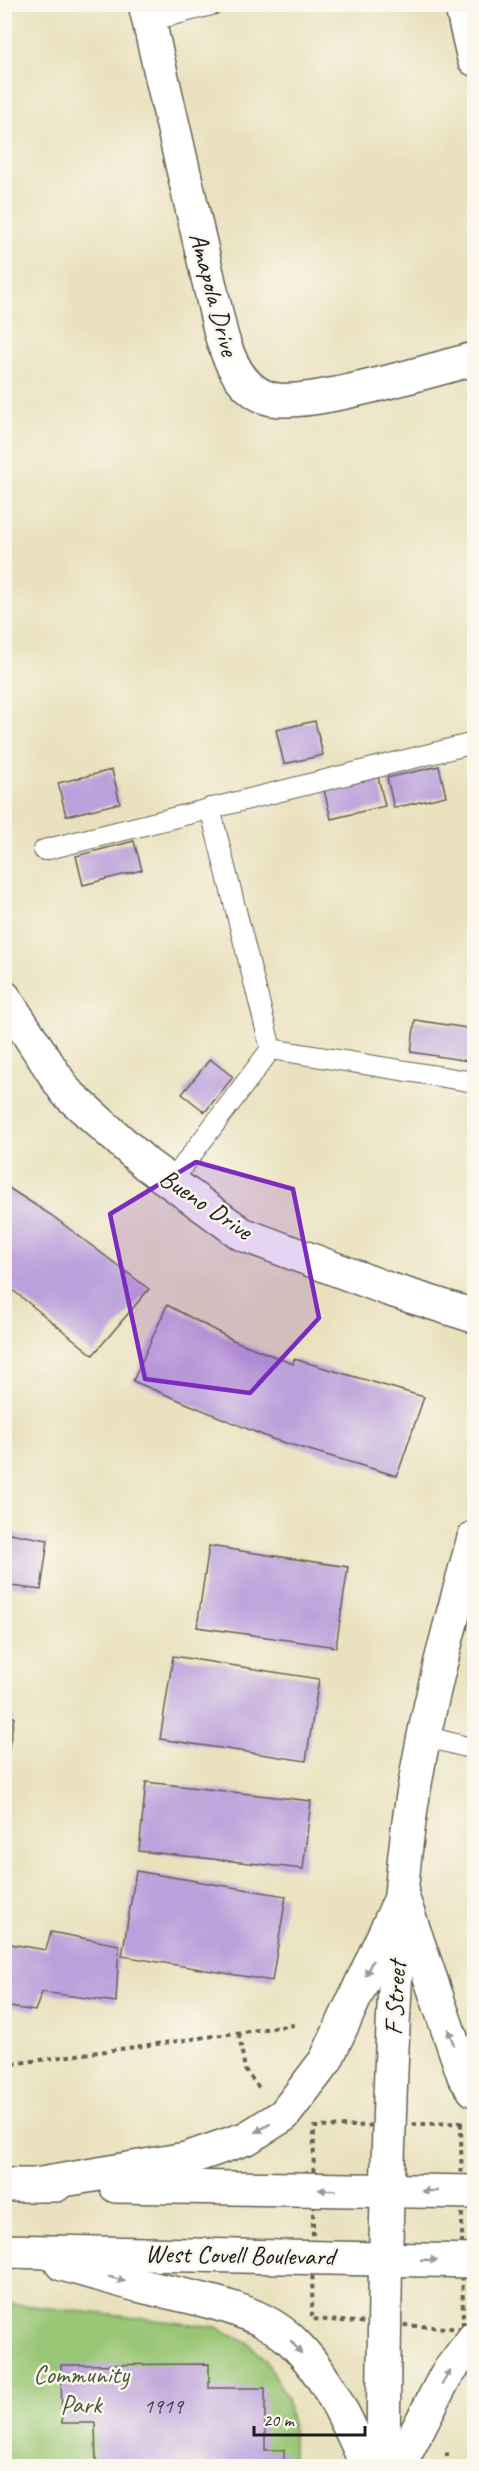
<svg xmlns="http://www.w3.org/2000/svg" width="479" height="2471" font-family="Caveat,sans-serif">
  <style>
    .green { fill: #99c674; stroke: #5a7148; stroke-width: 1.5 }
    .building { fill: #bba1db }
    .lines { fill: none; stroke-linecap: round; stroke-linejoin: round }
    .lane-casing { stroke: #646154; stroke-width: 22 }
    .street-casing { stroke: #646154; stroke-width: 36 }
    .secondary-casing { stroke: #646154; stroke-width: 36 }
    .primary-casing { stroke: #646154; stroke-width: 36 }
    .path { stroke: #646154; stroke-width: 4; stroke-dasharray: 4.5 4.5; stroke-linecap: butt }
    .lane { stroke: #fff; stroke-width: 20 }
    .street { stroke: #fff; stroke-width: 33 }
    .secondary { stroke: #fff; stroke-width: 33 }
    .primary { stroke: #fff; stroke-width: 33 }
    .oneway { fill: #999 }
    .marked { fill: #7b2cbf; fill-opacity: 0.2; stroke: #7b2cbf; stroke-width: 4.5; stroke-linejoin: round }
    .labels { text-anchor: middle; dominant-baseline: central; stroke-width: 5; stroke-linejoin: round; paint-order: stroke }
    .number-label { font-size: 22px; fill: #443d4c }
    .street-label { font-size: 26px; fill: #1c1c1c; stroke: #fbf7ec }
    .park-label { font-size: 26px; fill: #48583b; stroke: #fbf7ec }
  </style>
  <rect width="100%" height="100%" fill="#fbf7ec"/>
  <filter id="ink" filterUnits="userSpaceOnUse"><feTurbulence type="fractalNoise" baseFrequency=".0167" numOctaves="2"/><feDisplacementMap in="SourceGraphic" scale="12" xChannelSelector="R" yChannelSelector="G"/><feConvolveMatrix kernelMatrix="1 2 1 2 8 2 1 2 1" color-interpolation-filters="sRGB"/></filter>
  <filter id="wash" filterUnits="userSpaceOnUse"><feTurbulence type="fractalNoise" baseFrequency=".008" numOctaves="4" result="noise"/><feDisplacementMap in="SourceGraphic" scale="24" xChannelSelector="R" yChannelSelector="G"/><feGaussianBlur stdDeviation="1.35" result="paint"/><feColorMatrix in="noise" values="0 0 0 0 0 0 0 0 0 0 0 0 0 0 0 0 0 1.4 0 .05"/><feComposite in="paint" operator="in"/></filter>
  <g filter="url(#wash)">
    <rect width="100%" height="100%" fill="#e9e1bd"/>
    <polygon class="green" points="5,2303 216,2327 248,2342 266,2361 287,2398 293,2432 293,2466 5,2466"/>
    <g id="blocks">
      <g class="building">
        <polygon points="315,721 323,755 284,764 276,730"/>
        <polygon points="439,766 446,796 394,808 387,778"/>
        <polygon points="112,770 120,803 66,816 58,783"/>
        <polygon points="378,777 385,806 331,819 324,790"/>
        <polygon points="134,841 142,870 83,885 76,856"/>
        <polygon points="415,1020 473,1029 468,1061 411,1052"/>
        <polygon points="210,1059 233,1077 205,1112 182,1094"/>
        <polygon points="4,1185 51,1215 149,1289 93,1355 4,1283"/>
        <polygon points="167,1305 233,1340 293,1364 294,1359 424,1397 397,1476 272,1439 133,1381"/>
        <polygon points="4,1532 48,1540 41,1590 4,1585"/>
        <polygon points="209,1546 348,1567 336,1647 197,1627"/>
        <polygon points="173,1656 319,1679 306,1761 160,1739"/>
        <polygon points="4,1715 14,1717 6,1765 4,1765"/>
        <polygon points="146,1782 311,1801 303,1869 139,1851"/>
        <polygon points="136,1871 286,1896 272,1981 122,1956"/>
        <polygon points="51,1932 119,1945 116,2002 42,1992 35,2011 4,2006 4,1943 46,1950"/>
        <polygon points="209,2364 209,2388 265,2388 265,2450 284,2450 284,2466 96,2466 95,2423 62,2423 61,2365"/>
      </g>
    </g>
  </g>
  <g filter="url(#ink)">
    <use href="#blocks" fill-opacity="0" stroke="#646154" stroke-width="1.5"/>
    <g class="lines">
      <defs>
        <g id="lane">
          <polyline points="149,21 215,4"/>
          <polyline points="210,808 271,1049 474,1082"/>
          <polyline points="44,850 474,743"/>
          <polyline points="171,1182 271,1049"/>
          <polyline points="424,1736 474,1749"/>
        </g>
        <g id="street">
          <path d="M145,4L221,334C228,358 240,389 268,398C302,410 434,369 474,359"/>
          <polyline points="4,997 66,1092 146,1164 242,1234 388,1289 474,1316"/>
        </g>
        <g id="secondary">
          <polyline points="461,4 474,59"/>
          <path d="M383,2466C384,2327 386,2187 392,2048C396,1968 399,1887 411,1808C425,1716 449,1627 474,1538"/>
        </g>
        <g id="primary">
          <polyline points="402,1896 464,2076 474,2090"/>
          <polyline points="4,2185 56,2185"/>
          <polyline points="35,2185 186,2159 247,2138 284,2115 326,2060 402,1896"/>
          <polyline points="116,2186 474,2192"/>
          <polyline points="4,2251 474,2261"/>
          <path d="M62,2264C87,2271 112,2278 137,2285C185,2297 255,2305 292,2341C326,2373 349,2424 367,2466"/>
          <polyline points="399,2466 446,2375 474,2338"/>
        </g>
      </defs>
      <use href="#lane" class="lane-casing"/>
      <use href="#street" class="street-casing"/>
      <use href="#secondary" class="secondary-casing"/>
      <use href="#primary" class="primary-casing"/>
      <g class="path">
        <polyline points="239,2034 245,2070 261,2090"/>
        <polyline points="4,2065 294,2025"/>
        <polygon points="461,2123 463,2329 312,2319 314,2127"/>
        <polyline points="447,2466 447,2452"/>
        <polyline points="469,2466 474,2427"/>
      </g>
      <use href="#lane" class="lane"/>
      <use href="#street" class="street"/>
      <use href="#secondary" class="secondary"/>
      <use href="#primary" class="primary"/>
    </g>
    <defs><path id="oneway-solid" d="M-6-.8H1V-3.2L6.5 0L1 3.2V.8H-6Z" transform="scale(1.5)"/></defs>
    <g class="oneway">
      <use href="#oneway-solid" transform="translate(369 1968) rotate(115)"/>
      <use href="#oneway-solid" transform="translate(451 2037) rotate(-109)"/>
      <use href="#oneway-solid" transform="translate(263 2128) rotate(149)"/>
      <use href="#oneway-solid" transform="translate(327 2190) rotate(-179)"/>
      <use href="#oneway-solid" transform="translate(430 2191) rotate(-180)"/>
      <use href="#oneway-solid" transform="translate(429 2260) rotate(2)"/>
      <use href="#oneway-solid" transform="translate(117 2279) rotate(16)"/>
      <use href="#oneway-solid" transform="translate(296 2347) rotate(50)"/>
      <use href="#oneway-solid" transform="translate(446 2377) rotate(-59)"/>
    </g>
  </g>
  <path class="marked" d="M196,1162L293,1189L319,1318L250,1393L145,1379L110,1214Z"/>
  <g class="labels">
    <g class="number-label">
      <text x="163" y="2406">1919</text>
    </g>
    <g class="street-label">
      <text transform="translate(214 294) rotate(75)">Amapola Drive</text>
      <text transform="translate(206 1204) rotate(34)">Bueno Drive</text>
      <text transform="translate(395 1998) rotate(-87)">F Street</text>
      <text transform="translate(240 2255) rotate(1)">West Covell Boulevard</text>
    </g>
    <g class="park-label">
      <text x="81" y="2374">Community<tspan x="81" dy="30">Park</tspan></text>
    </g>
  </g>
  <rect width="479" height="2471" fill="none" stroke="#fbf7ec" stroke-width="24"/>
  <path d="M254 2426v9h111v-9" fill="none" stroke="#1c1c1c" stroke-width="3"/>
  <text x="263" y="2426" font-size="18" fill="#1c1c1c" stroke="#fbf7ec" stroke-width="4.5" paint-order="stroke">20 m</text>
</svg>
